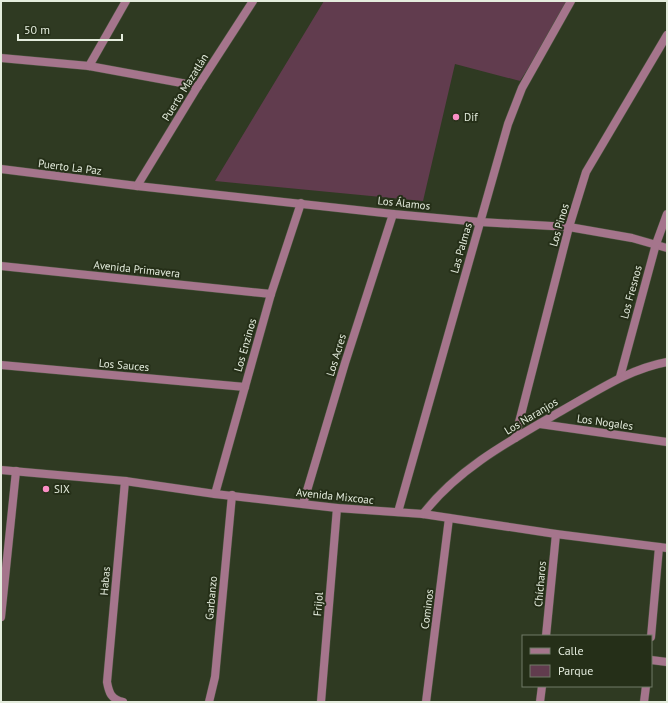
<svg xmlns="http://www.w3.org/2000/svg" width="668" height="703" font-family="'PT Sans',sans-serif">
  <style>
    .green { fill: #613c4e }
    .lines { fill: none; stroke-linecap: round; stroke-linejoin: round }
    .minor-casing { stroke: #4c5640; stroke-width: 9 }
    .tertiary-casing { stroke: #4c5640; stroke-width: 9 }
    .minor { stroke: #a5758c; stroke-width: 8 }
    .tertiary { stroke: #a5758c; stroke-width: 8 }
    .poi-dot { fill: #fb8fc6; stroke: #252f18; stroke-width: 1.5 }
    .labels { text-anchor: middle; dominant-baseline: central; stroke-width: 4; stroke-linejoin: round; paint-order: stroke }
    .street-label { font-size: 11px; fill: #e4ecdd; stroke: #252f18 }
    .poi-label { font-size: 11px; fill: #e4ecdd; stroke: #252f18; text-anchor: start }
  </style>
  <rect width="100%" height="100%" fill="#2f3a22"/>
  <polygon class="green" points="324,1 568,1 537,55 520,81 455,64 423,201 215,181"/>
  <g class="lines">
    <defs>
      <g id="minor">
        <polyline points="1,58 89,66 198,86"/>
        <polyline points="89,66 126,1"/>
        <polyline points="1,169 137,186 393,214 480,222 569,227 632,238 667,248"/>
        <polyline points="137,186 198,86 253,1"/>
        <polyline points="1,266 271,294"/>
        <polyline points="1,365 245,387"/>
        <polyline points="620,377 656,244 667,214"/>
        <polyline points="540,424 667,442"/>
        <polyline points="515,438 569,227 586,172 667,35"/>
        <polyline points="215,494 271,294 301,203"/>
        <polyline points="303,504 345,363 393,214"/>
        <polyline points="398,512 508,124 522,88 571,1"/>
        <path d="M423,514C458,468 513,439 563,410C597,391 629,369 667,362"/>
        <polyline points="1,617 16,471"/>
        <polyline points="546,636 556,534"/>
        <polyline points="651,637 659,547"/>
        <polyline points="651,660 667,662"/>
        <path d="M123,702C111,699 109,693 107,682L125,481"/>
        <polyline points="209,702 215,677 232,495"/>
        <polyline points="321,702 337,508"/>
        <polyline points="426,702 449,518"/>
        <polyline points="540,702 542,686"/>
        <polyline points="644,702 646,686"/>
      </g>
      <polyline id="tertiary" points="1,470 125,481 215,494 337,508 423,514 556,534 667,548"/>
    </defs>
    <use href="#minor" class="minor-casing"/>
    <use href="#tertiary" class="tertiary-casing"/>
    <use href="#minor" class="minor"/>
    <use href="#tertiary" class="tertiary"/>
  </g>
  <g class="poi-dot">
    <circle cx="456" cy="117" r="4"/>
    <circle cx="46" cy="489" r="4"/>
  </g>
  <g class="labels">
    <g class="street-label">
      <text transform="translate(185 87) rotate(-58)">Puerto Mazatlán</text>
      <text transform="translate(70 167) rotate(7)">Puerto La Paz</text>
      <text transform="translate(404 203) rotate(6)">Los Álamos</text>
      <text transform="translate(559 225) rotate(-74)">Los Pinos</text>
      <text transform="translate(461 248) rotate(-74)">Las Palmas</text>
      <text transform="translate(137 269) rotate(6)">Avenida Primavera</text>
      <text transform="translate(631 292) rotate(-75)">Los Fresnos</text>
      <text transform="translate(245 345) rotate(-74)">Los Enzinos</text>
      <text transform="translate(336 355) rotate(-73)">Los Acres</text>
      <text transform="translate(124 365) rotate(5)">Los Sauces</text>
      <text transform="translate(531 416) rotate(-31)">Los Naranjos</text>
      <text transform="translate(605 422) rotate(8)">Los Nogales</text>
      <text transform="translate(335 496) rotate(6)">Avenida Mixcoac</text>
      <text transform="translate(105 581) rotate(-85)">Habas</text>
      <text transform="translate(540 584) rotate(-85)">Chícharos</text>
      <text transform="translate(211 598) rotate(-85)">Garbanzo</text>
      <text transform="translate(318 604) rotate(-85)">Frijol</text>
      <text transform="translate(427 609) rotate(-83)">Cominos</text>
    </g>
    <g class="poi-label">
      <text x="464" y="117">Dif</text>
      <text x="54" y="489">SIX</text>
    </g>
  </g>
  <rect width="668" height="703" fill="none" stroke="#e4ecdd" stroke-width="4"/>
  <rect x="522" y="635" width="130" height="52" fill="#252f18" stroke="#717b67"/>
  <rect x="530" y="648" width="20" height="6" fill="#a5758c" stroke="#717b67"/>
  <text x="558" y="655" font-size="12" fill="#e4ecdd">Calle</text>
  <rect x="530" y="665" width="20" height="12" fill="#613c4e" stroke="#717b67"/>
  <text x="558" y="675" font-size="12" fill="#e4ecdd">Parque</text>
  <path d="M18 34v6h104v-6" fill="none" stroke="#e4ecdd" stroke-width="2"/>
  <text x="24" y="34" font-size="12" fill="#e4ecdd" stroke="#252f18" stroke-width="3" paint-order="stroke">50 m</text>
</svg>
